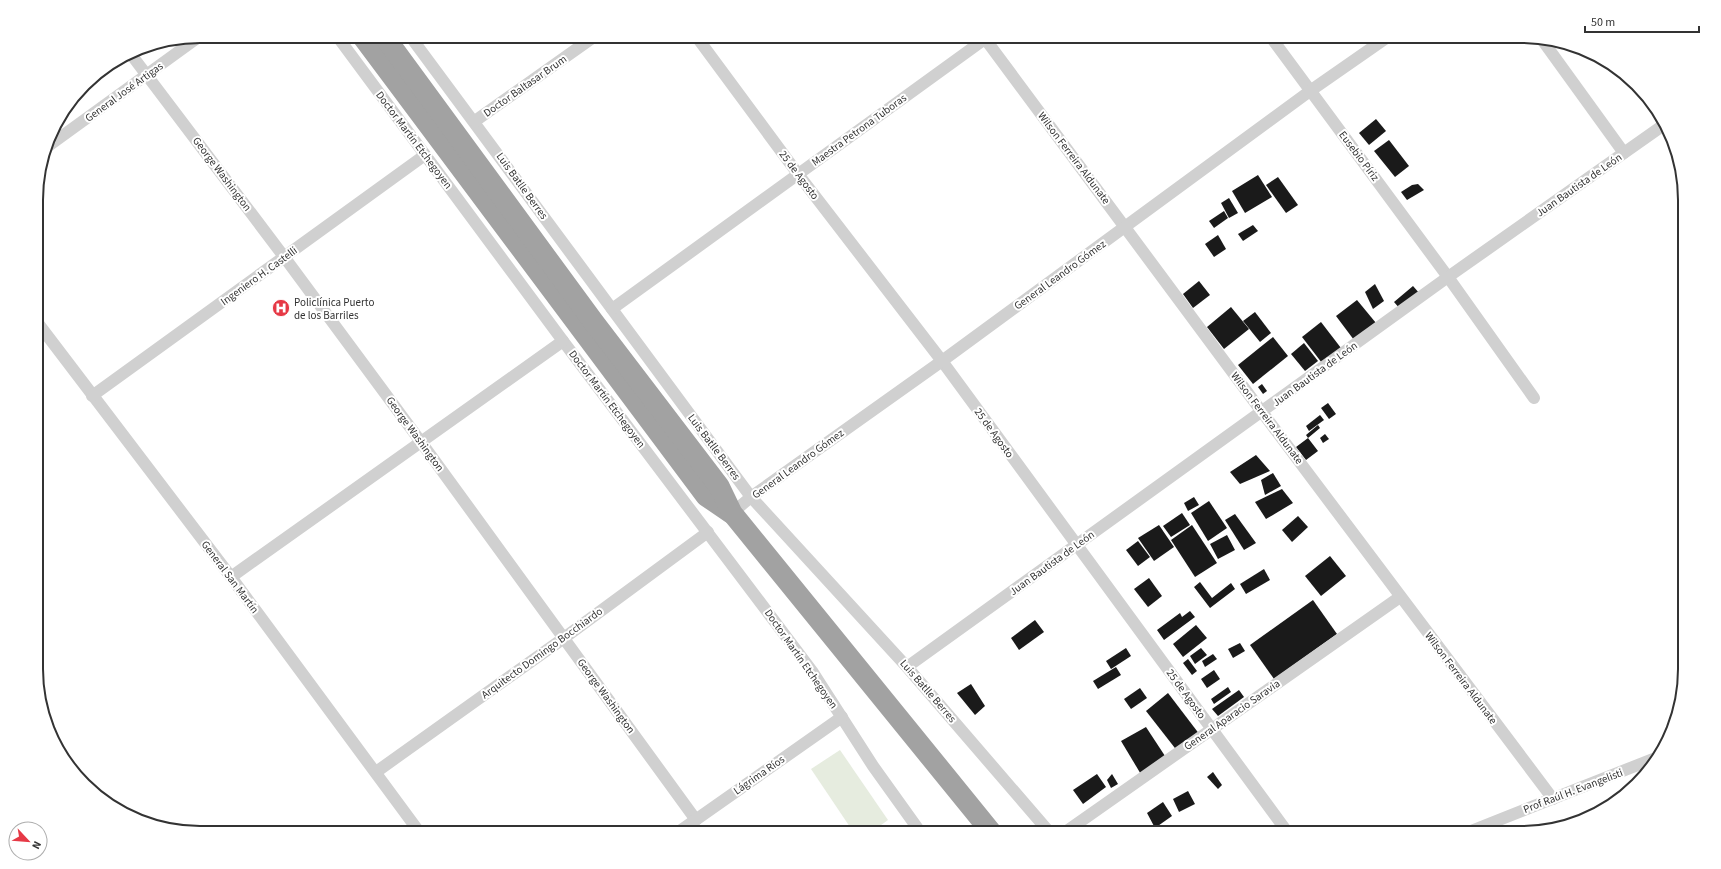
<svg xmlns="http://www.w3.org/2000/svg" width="1721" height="869" font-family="'Source Sans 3',sans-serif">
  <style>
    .green { fill: #e6ecdf }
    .building { fill: #1a1a1a }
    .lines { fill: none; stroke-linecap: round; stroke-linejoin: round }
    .minor { stroke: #d0d0d0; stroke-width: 12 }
    .trunk { stroke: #a2a2a2; stroke-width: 21 }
    .labels { text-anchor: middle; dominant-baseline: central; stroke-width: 4; stroke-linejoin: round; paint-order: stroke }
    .street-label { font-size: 11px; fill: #333; stroke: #fff }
    .poi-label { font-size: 11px; fill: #333; stroke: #fff; text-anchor: start }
    .rim { fill: none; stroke: #333; stroke-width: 2 }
  </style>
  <rect width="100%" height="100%" fill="#fff"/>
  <polygon class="green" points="840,750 888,820 870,833 854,833 811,769"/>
  <g class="building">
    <polygon points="1376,119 1386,131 1369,145 1359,133"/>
    <polygon points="1389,140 1409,166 1395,177 1374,151"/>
    <polygon points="1258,175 1272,197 1245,213 1232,191"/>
    <polygon points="1278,177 1298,205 1286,213 1266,185"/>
    <polygon points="1418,184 1424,190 1407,200 1401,192 1412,185"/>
    <polygon points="1229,198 1238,213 1229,218 1221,203"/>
    <polygon points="1224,211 1228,218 1214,228 1209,221"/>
    <polygon points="1253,225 1258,231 1243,241 1238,234"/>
    <polygon points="1218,235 1226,249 1214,257 1205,244"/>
    <polygon points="1199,281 1210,295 1193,308 1183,294"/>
    <polygon points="1375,284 1384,301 1373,309 1365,292"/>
    <polygon points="1413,286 1420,294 1401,310 1394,302"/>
    <polygon points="1357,300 1376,323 1354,340 1336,316"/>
    <polygon points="1231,307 1249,329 1224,349 1207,327"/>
    <polygon points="1255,312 1271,333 1260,342 1243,321"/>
    <polygon points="1321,322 1341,348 1322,363 1302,337"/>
    <polygon points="1273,337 1288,356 1253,384 1238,365"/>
    <polygon points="1304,343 1318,361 1305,371 1291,354"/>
    <polygon points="1262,384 1267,391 1263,394 1258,387"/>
    <polygon points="1328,403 1336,414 1329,419 1321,408"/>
    <polygon points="1320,415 1324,420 1309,431 1306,426"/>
    <polygon points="1318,425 1320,428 1308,438 1318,451 1306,460 1296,447 1308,438 1306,435"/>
    <polygon points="1325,434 1329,439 1323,443 1320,438"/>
    <polygon points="1256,455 1270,471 1240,484 1230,472"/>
    <polygon points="1273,473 1281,486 1265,495 1261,480"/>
    <polygon points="1282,489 1293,503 1266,519 1255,502"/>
    <polygon points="1194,497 1199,505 1188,511 1184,503"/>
    <polygon points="1209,501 1227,528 1208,541 1191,513"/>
    <polygon points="1182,513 1190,525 1171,537 1163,526"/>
    <polygon points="1235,514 1256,543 1244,550 1225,520"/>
    <polygon points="1298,516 1308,527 1292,542 1282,530"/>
    <polygon points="1159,525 1174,547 1154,561 1138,538"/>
    <polygon points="1192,525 1217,563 1195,577 1171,540"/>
    <polygon points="1227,535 1235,550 1218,559 1210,544"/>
    <polygon points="1138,541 1150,557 1138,566 1126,550"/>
    <polygon points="1330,556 1346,576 1321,596 1305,576"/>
    <polygon points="1264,569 1270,580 1246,594 1240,584"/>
    <polygon points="1149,578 1162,596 1148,607 1134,589"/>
    <polygon points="1200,582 1212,598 1231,583 1235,589 1210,608 1194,587"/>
    <polygon points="1313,600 1337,634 1274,679 1250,645"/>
    <polygon points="1190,611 1195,617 1164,640 1157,630 1180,613 1182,617"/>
    <polygon points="1035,620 1044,632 1019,650 1011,638"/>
    <polygon points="1196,625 1207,638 1183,657 1173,644"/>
    <polygon points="1240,643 1245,651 1233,658 1228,649"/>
    <polygon points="1126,648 1131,656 1111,669 1106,661"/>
    <polygon points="1201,648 1207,655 1195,664 1190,656"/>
    <polygon points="1213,654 1217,659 1205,667 1202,661"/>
    <polygon points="1188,659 1197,671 1192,675 1183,663"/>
    <polygon points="1116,667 1121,675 1098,689 1093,681"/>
    <polygon points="1214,670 1220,679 1207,688 1201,679"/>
    <polygon points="971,684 985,706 975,715 957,693"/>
    <polygon points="1228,687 1231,692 1214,704 1211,699"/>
    <polygon points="1140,688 1147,698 1131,709 1124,699"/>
    <polygon points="1239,690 1244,697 1218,716 1212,709"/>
    <polygon points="1168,693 1200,735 1178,752 1146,711"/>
    <polygon points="1146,727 1165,756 1142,776 1121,741"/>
    <polygon points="1213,772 1222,785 1218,789 1207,777"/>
    <polygon points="1097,774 1106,787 1083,804 1073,790"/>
    <polygon points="1112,774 1118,784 1111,788 1107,780"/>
    <polygon points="1188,791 1195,804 1179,812 1173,799"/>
    <polygon points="1163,802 1172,816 1155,828 1147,813"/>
  </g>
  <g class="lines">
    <g class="minor">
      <polyline points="337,36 563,341 812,671 873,766 921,833"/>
      <polyline points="410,36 751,497 907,667 1050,833"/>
      <polyline points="696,36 798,174 942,361 1288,833"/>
      <polyline points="983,36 1262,412 1553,799"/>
      <polyline points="1270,36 1448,277 1534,398"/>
      <polyline points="1543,41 1624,153"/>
      <polyline points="130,53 285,258 421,442 696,820"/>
      <polyline points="475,121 595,36"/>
      <polyline points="47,147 200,36"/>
      <polyline points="612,309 989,36"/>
      <polyline points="37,322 231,577 420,833"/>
      <polyline points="92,396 425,155"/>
      <polyline points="732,513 751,497 942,361 1310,91 1389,36"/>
      <polyline points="231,577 563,341"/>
      <polyline points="907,667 1448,277 1665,124"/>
      <polyline points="376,772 564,638 708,532"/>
      <polyline points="677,833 842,717"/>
      <polyline points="1064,833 1400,597"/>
      <polyline points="1466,833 1658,757"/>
    </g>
    <g class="trunk">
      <polyline points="362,36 706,496 731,513"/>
      <polyline points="384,36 593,321 719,486 732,513 992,833"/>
    </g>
  </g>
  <defs>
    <symbol id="hospital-disc" viewBox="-11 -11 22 22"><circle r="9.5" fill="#e63946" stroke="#fff"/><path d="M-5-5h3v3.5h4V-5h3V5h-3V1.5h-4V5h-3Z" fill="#fff"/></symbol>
  </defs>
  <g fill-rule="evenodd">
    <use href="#hospital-disc" x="271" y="298" width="20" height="20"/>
  </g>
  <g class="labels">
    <g class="street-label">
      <text transform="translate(525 86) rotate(-35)">Doctor Baltasar Brum</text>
      <text transform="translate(124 92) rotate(-36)">General José Artigas</text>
      <text transform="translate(859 130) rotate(-36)">Maestra Petrona Tuboras</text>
      <text transform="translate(414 140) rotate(53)">Doctor Martín Etchegoyen</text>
      <text transform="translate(1359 156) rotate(53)">Eusebio Píriz</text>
      <text transform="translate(1074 158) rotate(53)">Wilson Ferreira Aldunate</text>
      <text transform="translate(222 174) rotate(53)">George Washington</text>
      <text transform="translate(799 175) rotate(53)">25 de Agosto</text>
      <text transform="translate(1579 185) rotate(-35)">Juan Bautista de León</text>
      <text transform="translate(522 186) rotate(54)">Luis Batlle Berres</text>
      <text transform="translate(1060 275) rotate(-36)">General Leandro Gómez</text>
      <text transform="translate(259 276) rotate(-36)">Ingeniero H. Castelli</text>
      <text transform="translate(1315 374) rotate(-36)">Juan Bautista de León</text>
      <text transform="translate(607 399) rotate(53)">Doctor Martín Etchegoyen</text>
      <text transform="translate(1267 418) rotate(53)">Wilson Ferreira Aldunate</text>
      <text transform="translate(994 433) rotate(54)">25 de Agosto</text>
      <text transform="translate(415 434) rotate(54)">George Washington</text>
      <text transform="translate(714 447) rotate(53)">Luis Batlle Berres</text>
      <text transform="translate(798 464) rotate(-36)">General Leandro Gómez</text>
      <text transform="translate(1052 563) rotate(-36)">Juan Bautista de León</text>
      <text transform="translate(230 577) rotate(53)">General San Martín</text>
      <text transform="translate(542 653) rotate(-36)">Arquitecto Domingo Bocchiardo</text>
      <text transform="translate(801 659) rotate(55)">Doctor Martín Etchegoyen</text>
      <text transform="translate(1461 678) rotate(53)">Wilson Ferreira Aldunate</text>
      <text transform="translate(928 691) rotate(49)">Luis Batlle Berres</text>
      <text transform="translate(1186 694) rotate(54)">25 de Agosto</text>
      <text transform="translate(606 696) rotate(54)">George Washington</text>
      <text transform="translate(1232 715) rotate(-35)">General Aparacio Saravia</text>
      <text transform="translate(759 775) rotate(-35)">Lágrima Ríos</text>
      <text transform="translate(1573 791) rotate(-21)">Prof Raúl H. Evangelisti</text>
    </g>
    <g class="poi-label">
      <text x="294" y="302">Policlínica Puerto<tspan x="294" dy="13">de los Barriles</tspan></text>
    </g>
  </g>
  <path d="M0 0H1721V869H0ZM200 43H1521A157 157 0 0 1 1678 200V669A157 157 0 0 1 1521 826H200A157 157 0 0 1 43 669V200A157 157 0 0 1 200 43Z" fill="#fff" fill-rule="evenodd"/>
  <path class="rim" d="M200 43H1521A157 157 0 0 1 1678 200V669A157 157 0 0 1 1521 826H200A157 157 0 0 1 43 669V200A157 157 0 0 1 200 43Z"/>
  <g transform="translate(28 841) rotate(116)"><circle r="19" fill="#ffffff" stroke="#adadad"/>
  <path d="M0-3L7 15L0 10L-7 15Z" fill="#e63946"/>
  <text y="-6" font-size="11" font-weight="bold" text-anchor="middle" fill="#333333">N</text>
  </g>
  <path d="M1585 26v6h114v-6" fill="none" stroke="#333333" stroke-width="2"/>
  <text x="1591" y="26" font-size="12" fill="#333333" stroke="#ffffff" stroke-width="3" paint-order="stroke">50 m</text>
</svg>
